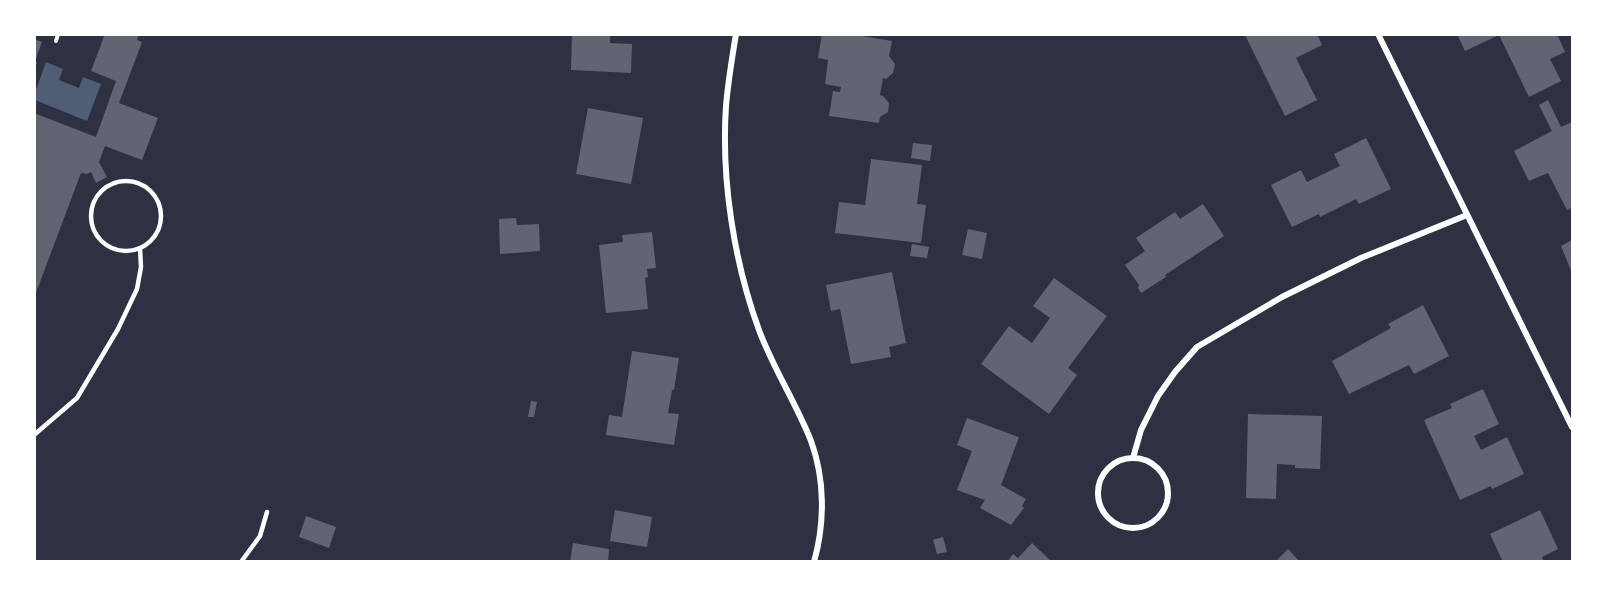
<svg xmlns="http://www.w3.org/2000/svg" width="1607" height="596" font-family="'Work Sans',sans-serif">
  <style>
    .water { fill: #4f5d75 }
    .building { fill: #626471 }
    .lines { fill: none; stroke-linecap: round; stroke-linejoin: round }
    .path { stroke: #fff; stroke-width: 4 }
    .service { stroke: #fff; stroke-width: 4.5 }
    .minor { stroke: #fff; stroke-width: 6 }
  </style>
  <rect width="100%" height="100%" fill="#2d3142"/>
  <polygon class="water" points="46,62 63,69 59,80 79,88 83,77 101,84 87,121 35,100 35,93"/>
  <g class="building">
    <polygon points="105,34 139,34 137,40 142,42 119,103 158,118 142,160 105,146 99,162 107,177 96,183 91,172 87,174 81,173 34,298 34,113 96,137 116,81 91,71"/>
    <polygon points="572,34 610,34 610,43 632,44 631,73 571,70"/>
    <polygon points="822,34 850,34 892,41 889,56 895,64 893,73 886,79 883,78 880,95 883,96 889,103 888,112 880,117 879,123 829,116 833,91 840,92 841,87 825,84 828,60 818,58"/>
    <polygon points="1317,34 1322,45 1296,58 1317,100 1285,116 1245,35"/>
    <polygon points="1457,34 1557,34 1565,52 1550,59 1561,81 1529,97 1499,35 1465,51"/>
    <polygon points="34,39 42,42 35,61 37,63 35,68"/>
    <polygon points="1548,100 1561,127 1572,122 1572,208 1567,210 1548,173 1529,181 1514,151 1552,131 1539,105"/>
    <polygon points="588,108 643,118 631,184 576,174"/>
    <polygon points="1366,138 1391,189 1359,204 1356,199 1320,217 1319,214 1292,227 1271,185 1301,170 1307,182 1340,166 1334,154"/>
    <polygon points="913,143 932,145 930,161 911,158"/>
    <polygon points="871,159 922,165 917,204 926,205 921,243 835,233 839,202 865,205"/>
    <polygon points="1203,204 1224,236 1165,275 1166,277 1141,293 1138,288 1139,285 1125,265 1145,251 1136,238 1175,212 1180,219"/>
    <polygon points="516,218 517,225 539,224 540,251 500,254 499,219"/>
    <polygon points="968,229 987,233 982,259 962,255"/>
    <polygon points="652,232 656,268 647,269 648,277 645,278 648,309 606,313 599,245 623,242 622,235"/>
    <polygon points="1572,240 1572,273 1561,246"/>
    <polygon points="912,244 929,247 927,258 910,256"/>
    <polygon points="892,272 906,343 889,347 891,357 851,364 840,309 831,311 826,285"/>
    <polygon points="1054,278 1107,316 1068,368 1077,375 1049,414 981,364 1009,326 1032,343 1050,318 1033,306"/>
    <polygon points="1423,305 1449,356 1414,374 1409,365 1349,394 1332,361 1391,328 1388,324"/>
    <polygon points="632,351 679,358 674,390 672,390 668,413 679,414 674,445 606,435 609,415 622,417"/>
    <polygon points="1483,389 1499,424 1474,436 1481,450 1507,437 1524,474 1492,489 1491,486 1460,500 1424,420 1452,408 1450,404"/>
    <polygon points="531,401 537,402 534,417 528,417"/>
    <polygon points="1248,414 1322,416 1320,469 1295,468 1295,465 1277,464 1276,499 1246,498"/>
    <polygon points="967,418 1019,437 1001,485 1026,499 1022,506 1024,508 1011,525 980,508 985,500 957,490 972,451 957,445"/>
    <polygon points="615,510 652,517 647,547 610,541"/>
    <polygon points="1540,510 1558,549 1542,557 1544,562 1503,562 1490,534"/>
    <polygon points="306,516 336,527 329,548 299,537"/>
    <polygon points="943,537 947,552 937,554 933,540"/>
    <polygon points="573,543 609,549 608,562 570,562"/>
    <polygon points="1032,543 1052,562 1007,562 1013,554 1018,558"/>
    <polygon points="1288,549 1300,562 1275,562"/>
  </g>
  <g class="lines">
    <polyline class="path" points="56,41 58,34"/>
    <g class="service">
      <circle cx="126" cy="216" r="35"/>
      <polyline points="34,435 77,398 118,329 137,289 141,267 140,248"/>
      <polyline points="241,562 260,536 267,512"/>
    </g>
    <g class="minor">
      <path d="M736,34C732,58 728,82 726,106C721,179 734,262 759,330C773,368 796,403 811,441C825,479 825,523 814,562"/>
      <polyline points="1378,34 1572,427"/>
      <polyline points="1133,458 1141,430 1158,396 1175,372 1197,347 1282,297 1361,258 1467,215"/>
      <circle cx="1133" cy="493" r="35"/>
    </g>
  </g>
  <rect width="1607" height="596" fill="none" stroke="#ffffff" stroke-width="72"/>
</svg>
